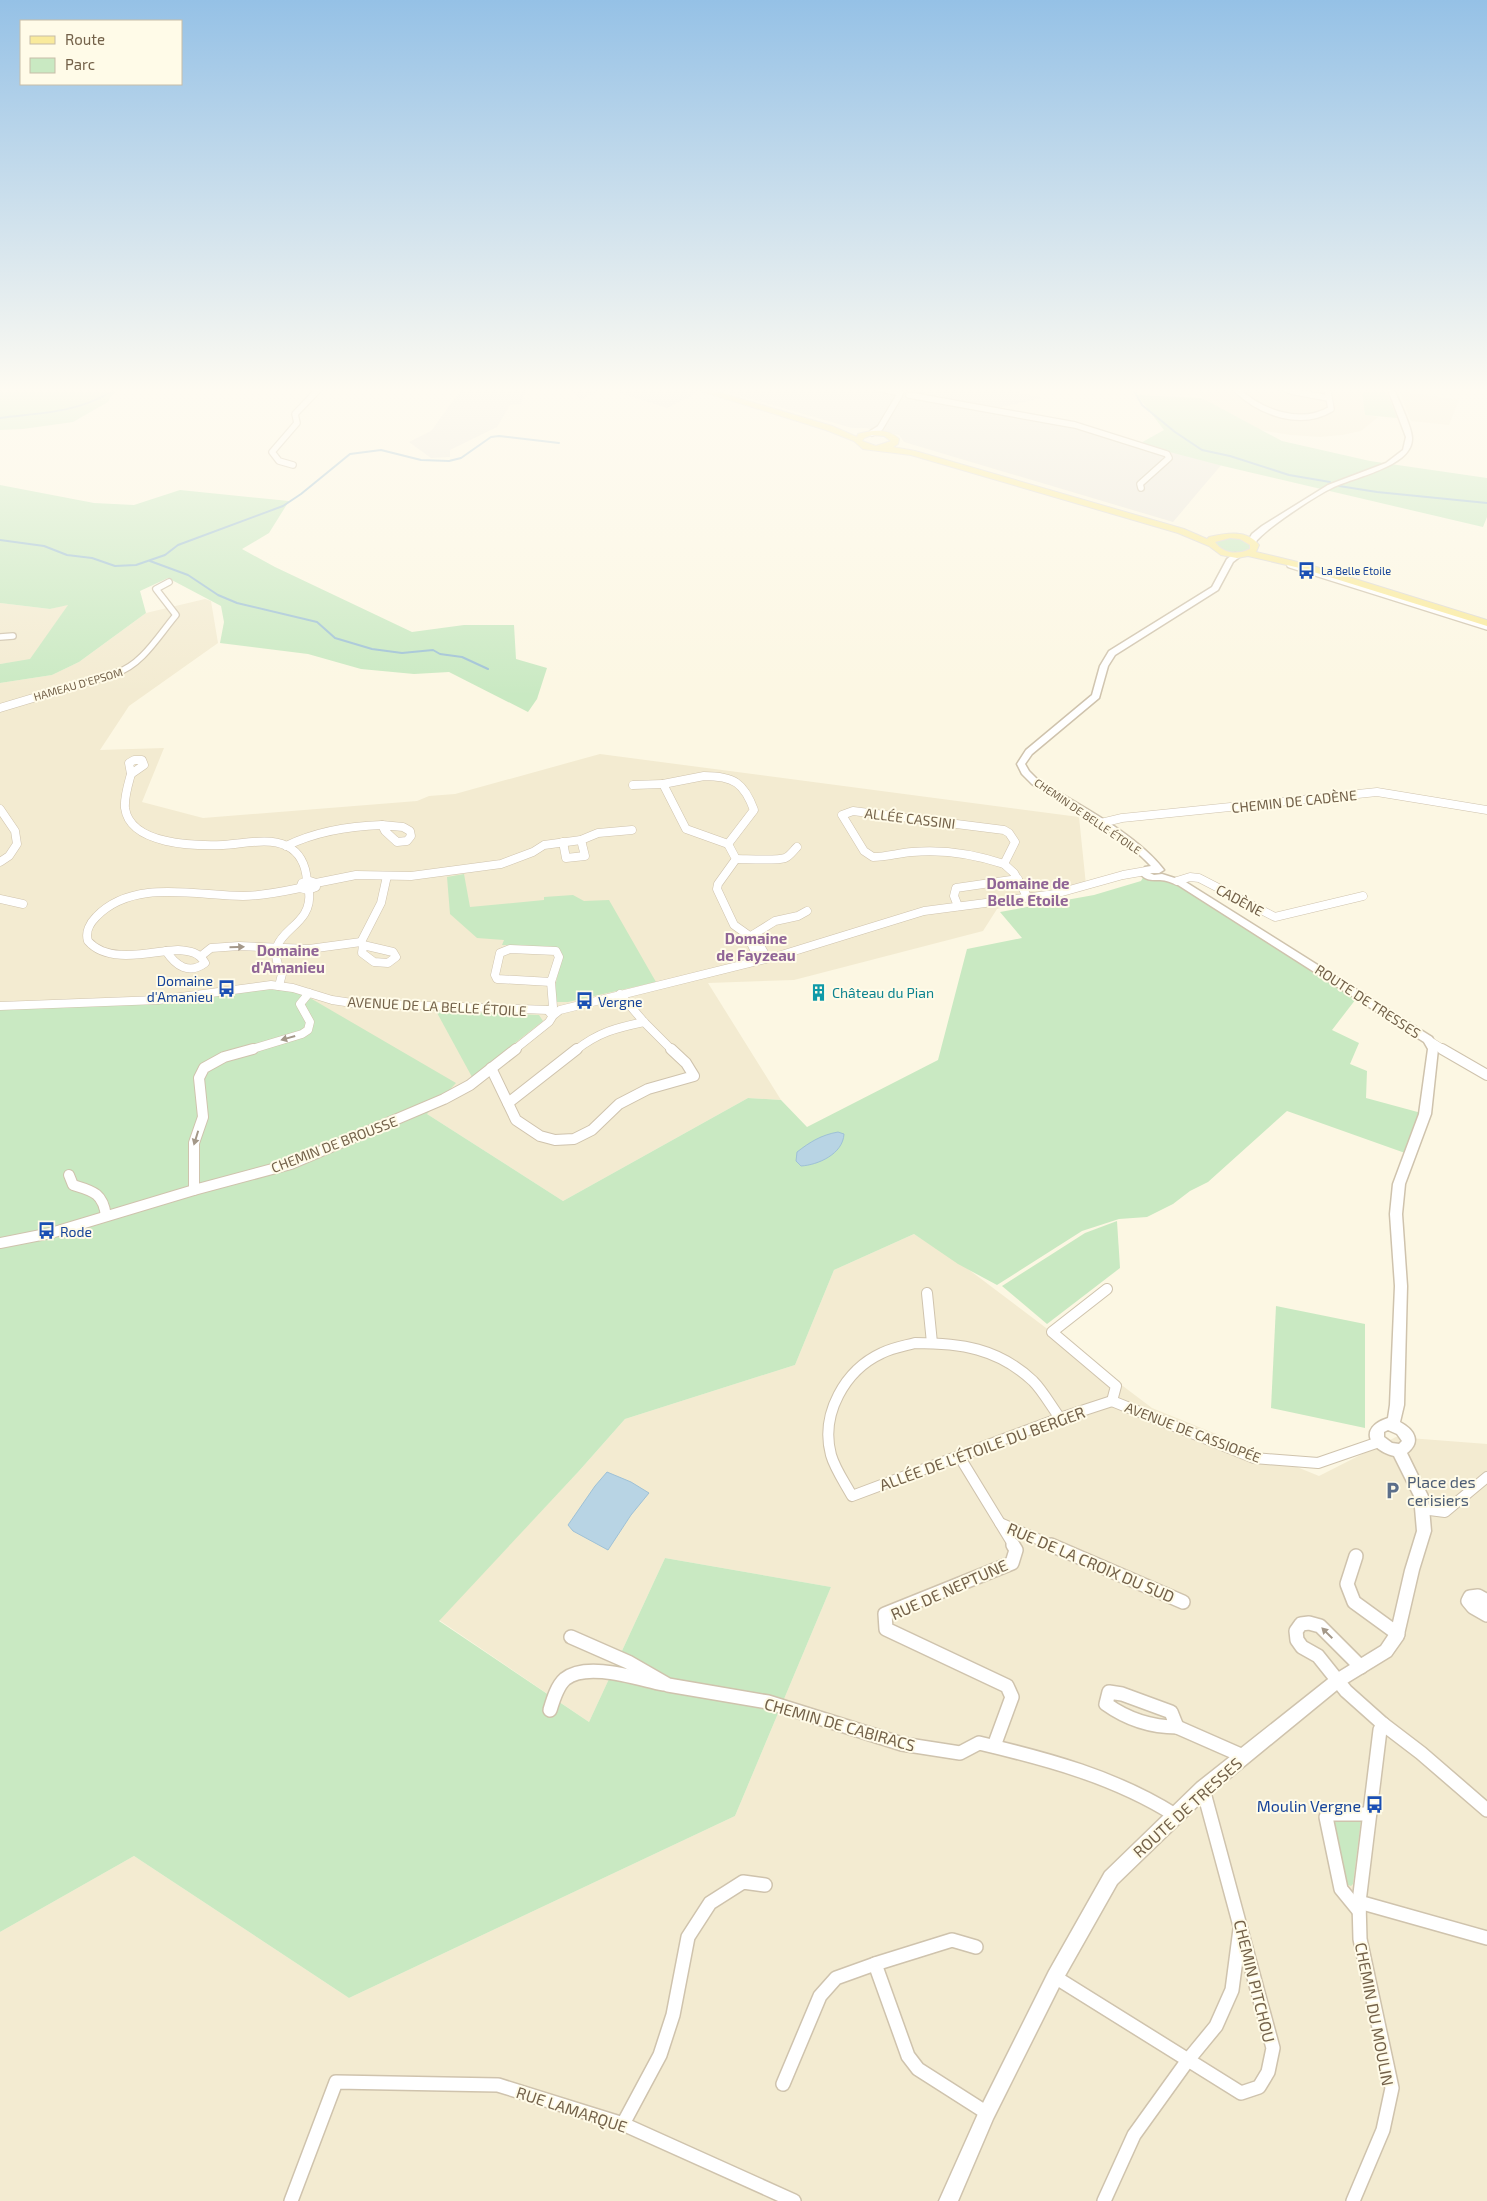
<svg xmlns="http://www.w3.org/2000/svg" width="1487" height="2201" font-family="'Exo 2',sans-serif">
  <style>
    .residential { fill: #f3ebd1 }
    .industrial { fill: #ebe7dd }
    .green { fill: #c9e9c2 }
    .water { fill: #b8d4e4; stroke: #9ec1d6 }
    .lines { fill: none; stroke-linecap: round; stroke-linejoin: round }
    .stream { stroke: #9ec1d6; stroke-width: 2 }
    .minor-far3-casing { stroke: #cfc3ad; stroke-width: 8 }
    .minor-far2-casing { stroke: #cfc3ad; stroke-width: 9 }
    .minor-far1-casing { stroke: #cfc3ad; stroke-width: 12 }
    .minor-casing { stroke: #cfc3ad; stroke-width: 16 }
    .tertiary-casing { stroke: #cfc3ad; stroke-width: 3 }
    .primary-casing { stroke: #ddd9d3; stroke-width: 2 }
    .minor-far3 { stroke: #fff; stroke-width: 5.5 }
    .minor-far2 { stroke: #fff; stroke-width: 8 }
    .minor-far1 { stroke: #fff; stroke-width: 10 }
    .minor { stroke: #fff; stroke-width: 13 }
    .tertiary { fill: #fff; fill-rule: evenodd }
    .primary { fill: #f9ea9c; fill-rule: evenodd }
    .oneway { fill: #a49889 }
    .labels { text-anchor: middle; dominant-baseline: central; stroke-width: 4; stroke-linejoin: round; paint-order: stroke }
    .far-transit-label { font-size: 11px; fill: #164399; stroke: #fffbe8; text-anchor: start }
    .far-street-label { font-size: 11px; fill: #736149; stroke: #fffbe8 }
    .street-label { font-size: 14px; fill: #736149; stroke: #fffbe8 }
    .transit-label { font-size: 14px; fill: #164399; stroke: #fffbe8; text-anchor: start }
    .culture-label { font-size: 14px; fill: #0d838f; stroke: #fffbe8; text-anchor: start }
    .neighbourhood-label { font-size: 15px; font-weight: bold; fill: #906596; stroke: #fffbe8 }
    .near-street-label { font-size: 16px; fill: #736149; stroke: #fffbe8 }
    .near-service-label { font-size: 16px; fill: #4e5e75; stroke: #fffbe8; text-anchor: start }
    .near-transit-label { font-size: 16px; fill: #164399; stroke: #fffbe8; text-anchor: end }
  </style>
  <rect width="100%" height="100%" fill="#fcf7e3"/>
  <g class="residential">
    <polygon points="1196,387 1370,387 1371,392 1362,394 1365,415 1378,417 1361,431 1342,435 1320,437 1291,435 1259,430 1202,398"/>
    <polygon points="1399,391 1459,400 1449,425 1411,421"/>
    <polygon points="205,599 211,601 218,643 129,706 100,750 164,748 142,802 203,818 417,801 429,796 455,794 600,754 1079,817 1086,885 997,909 983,931 794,980 708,983 781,1100 748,1098 563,1201 427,1114 0,1417 0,683 52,675 79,662 146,613"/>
    <polygon points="0,603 50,609 69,604 30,660 0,664"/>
    <polygon points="914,1234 968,1269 1152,1408 1319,1476 1396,1437 1487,1444 1487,2201 0,2201 0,1932 134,1856 349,1998 735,1816 831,1587 665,1558 589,1722 439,1620 579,1471 625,1419 795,1365 834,1270"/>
  </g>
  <g class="industrial">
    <polygon points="465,387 527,387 521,404 510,405 497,427 450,450 450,457 431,458 409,442 431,431 460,391"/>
    <polygon points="570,387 709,387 667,408 605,388 580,400"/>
    <polygon points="710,387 997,387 1043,398 992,409 1062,422 1167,451 1222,464 1173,522 904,442 899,435 866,428 852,428"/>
  </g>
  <g class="green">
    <polygon points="0,387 124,387 111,396 108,402 73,422 23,429 0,430"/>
    <polygon points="1370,387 1385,387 1397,418 1365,415 1362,393 1370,392"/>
    <polygon points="1137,395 1202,398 1282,441 1370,461 1487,478 1487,517 1483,527 1223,466 1139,444 1164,430"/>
    <polygon points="0,485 94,503 134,505 180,490 289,501 269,533 242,549 275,567 412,632 464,625 514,625 516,659 547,668 537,699 528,712 449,672 414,674 361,669 308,654 220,643 224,622 221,606 168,578 140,591 146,613 79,662 52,675 0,683 0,664 30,659 68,605 50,609 0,603"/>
    <path d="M1233,537L1248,541L1251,547C1242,558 1223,552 1215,544V541Z"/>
    <polygon points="464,874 470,907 544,900 544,897 573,895 584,901 609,900 656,982 568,1002 557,1002 555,987 562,955 560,950 552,947 502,945 504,940 477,938 450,914 447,877"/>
    <polygon points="1145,874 1174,880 1359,995 1332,1030 1359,1043 1350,1064 1367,1071 1366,1098 1425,1114 1405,1153 1287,1111 1208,1182 1190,1191 1173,1204 1147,1217 1119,1219 1082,1231 997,1285 958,1264 914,1234 834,1270 795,1365 625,1419 579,1471 439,1621 589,1722 665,1558 831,1587 735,1816 349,1998 134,1856 0,1932 0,1006 158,1000 252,987 293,988 456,1083 427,1114 563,1201 748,1098 781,1100 807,1127 938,1060 967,949 1022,938 1000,912 1094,895 1141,881"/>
    <polygon points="436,1011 539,1015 543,1021 472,1077"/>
    <polygon points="1117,1221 1120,1268 1047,1324 1002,1286 1085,1233"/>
    <polygon points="1276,1306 1365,1324 1365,1428 1271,1408"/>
    <polygon points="1330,1819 1361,1820 1353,1884 1351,1886 1345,1884"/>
  </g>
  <g class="water">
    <path d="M838,1132L844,1134C843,1154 818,1165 801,1166L796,1161L797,1152C810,1142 821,1135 838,1132Z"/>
    <polygon points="607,1472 631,1482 649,1493 631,1515 608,1550 573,1531 568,1525 595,1486"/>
  </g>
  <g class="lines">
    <g class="stream">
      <polyline points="1132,387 1142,405 1175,432 1202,450 1230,456 1289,475 1330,482"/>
      <path d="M0,418C39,413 75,413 109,393"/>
      <polyline points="1339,486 1377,492 1487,503"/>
      <polyline points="0,540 44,546 67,555 92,558 115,566 136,565 165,555 178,545 283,506 301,494 350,454 381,450 421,460 449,461 461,458 491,437 499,436 559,443"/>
      <polyline points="150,561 188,575 218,595 237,603 317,622 335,638 372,649 402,653 433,650 440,654 462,657 488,669"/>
    </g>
    <defs>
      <g id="minor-far3">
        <polyline points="874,387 900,393"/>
        <path d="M1242,387L1238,391C1262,413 1301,427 1331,409L1327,387"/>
        <polyline points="1283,387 1291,391 1328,398"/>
        <polyline points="909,395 1075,425 1167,454 1169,458 1140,484 1141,488"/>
        <polyline points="872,433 880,428 899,396"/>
        <polyline points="293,465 279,461 272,452 297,423 295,414 321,387"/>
        <polyline points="1290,565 1487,627"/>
        <polyline points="0,637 13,636"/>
        <path d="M116,673C142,665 159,635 176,615L156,589L169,582"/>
      </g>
      <g id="minor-far2">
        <polyline points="0,708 120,672"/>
        <polygon points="134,760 142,760 144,765 131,774 129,763"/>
        <path d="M131,774C128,785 124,797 125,808C130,845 195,846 223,845C244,844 268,837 287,846C301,853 306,867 307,881"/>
        <path d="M704,776C734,776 744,783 754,810L728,844L686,829L663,784Z"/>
        <polyline points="633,785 663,784"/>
        <polyline points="0,809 15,831 17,844 9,856 0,862"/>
        <path d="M853,811L1004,830L1009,833L1015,842L1004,864C974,854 944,849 912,852C899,853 886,857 873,857L864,851L842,815Z"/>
        <polyline points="1101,823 1122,818 1377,792 1487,810"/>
        <polygon points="382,825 403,827 410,831 411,836 407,841 397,842 385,831"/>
        <polyline points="563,842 566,858 585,856 581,840"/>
        <polyline points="728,844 736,859 718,884 717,889 734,925 758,942 767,958"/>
        <path d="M286,846C317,831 348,826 382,825"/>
        <path d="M736,859C746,859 778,861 785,858C790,856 793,851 797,847"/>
        <polyline points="1004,864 1014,873 1028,898"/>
        <polygon points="310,881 316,883 316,887 308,890 300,888 302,883"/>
        <polyline points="1177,881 1190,877 1199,878 1275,917 1363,896"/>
        <polyline points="316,883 356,875 411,876 501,864 533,852 544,845 581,840 598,833 632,830"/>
        <polyline points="0,899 23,904"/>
        <polyline points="958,906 954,896 956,888 1018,879"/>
        <polyline points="751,936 775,921 798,916 807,911"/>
        <polyline points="751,936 751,943 759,960"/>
        <polyline points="361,942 363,945"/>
        <polyline points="361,942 381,903 387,876"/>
        <polygon points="363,945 393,952 396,957 388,963 374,962 362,953"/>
        <polygon points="510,949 556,951 559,957 551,982 497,979 495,975 500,953"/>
        <path d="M178,950C190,951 199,952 205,963C189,975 176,966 166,951Z"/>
        <path d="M166,951C143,954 106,962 88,941C85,932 90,923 96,917C133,878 197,896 243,896C262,896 281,892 300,888"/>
        <polyline points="201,956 211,948 239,946 309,949 361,942"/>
        <polyline points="551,982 553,1007"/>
        <path d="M279,986L282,974C258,928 314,933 309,891"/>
        <polyline points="620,994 644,1022 672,1050"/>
        <polyline points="0,1006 158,1000 271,985 293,988 332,1000 352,1003 548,1010"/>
        <polyline points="548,1010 550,1013 555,1014 560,1010 778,956 924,911 1055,894 1123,875 1146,871"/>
        <polyline points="1428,1040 1444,1050"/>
        <polyline points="249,1050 302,1034 308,1030 310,1022 300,1004 309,993"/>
        <polyline points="514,1050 549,1022 554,1014"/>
        <path d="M576,1050C599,1032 616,1028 644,1022"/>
      </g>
      <g id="minor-far1">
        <polyline points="1442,1049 1487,1075"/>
        <polyline points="491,1068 516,1120 540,1136 555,1140 574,1139 592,1130 619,1104 648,1089 694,1076 686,1063 671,1049"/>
        <polyline points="508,1103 577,1049"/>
        <path d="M69,1175L73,1185C93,1191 103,1193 106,1216"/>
        <polyline points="194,1190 194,1143 203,1117 199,1078 204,1068 224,1057 253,1049"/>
        <polyline points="0,1243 51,1233 194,1190 291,1164 444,1099 470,1085 516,1049"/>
        <polyline points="1107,1289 1052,1332 1116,1386 1112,1401 1254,1458 1318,1463 1379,1442"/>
        <polyline points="927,1293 932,1343"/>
        <path d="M915,1343C960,1343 998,1348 1033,1381C1043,1391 1051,1406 1060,1418L852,1496C845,1483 835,1469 831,1455C820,1414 845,1370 882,1353C892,1348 904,1346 915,1343Z"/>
        <polyline points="1060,1418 1112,1401"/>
        <polyline points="959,1456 1014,1546"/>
        <polyline points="1422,1509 1445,1512 1487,1477"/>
        <polyline points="1000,1523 1054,1546"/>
      </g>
      <g id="minor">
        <polyline points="1051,1545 1183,1602"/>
        <polyline points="1356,1556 1347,1584 1354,1602 1398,1634"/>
        <polyline points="1487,1601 1478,1596 1470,1597 1468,1601 1473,1607 1487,1615"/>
        <path d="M571,1637L628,1662L668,1685L768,1702L902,1744L960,1753L979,1743C1047,1759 1115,1777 1175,1815"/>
        <path d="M1109,1692L1122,1694L1171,1712L1177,1727C1152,1727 1127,1719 1106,1704Z"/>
        <path d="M550,1710C553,1700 557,1686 565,1679C587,1661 638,1679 663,1684"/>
        <polyline points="1383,1724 1421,1753 1487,1810"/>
        <polyline points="1177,1727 1243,1756"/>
        <polyline points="994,1746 1012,1697 1007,1686 886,1629 885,1614 1012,1563 1016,1550 1013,1545"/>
        <polyline points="1359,1902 1487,1938"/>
        <polyline points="1359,1911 1341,1889 1326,1817 1328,1814 1369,1814"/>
        <polyline points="875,1964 952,1940 976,1947"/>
        <polyline points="1055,1977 1241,2093 1259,2087 1268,2072 1273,2048 1203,1789"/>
        <polyline points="783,2084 820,1996 836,1978 875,1964 908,2056 918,2069 987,2113"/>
        <polyline points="623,2124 660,2055 673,2015 688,1937 710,1903 743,1882 765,1885"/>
        <polyline points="291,2201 336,2082 498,2085 623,2124 794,2201"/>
        <polyline points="1104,2201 1134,2135 1188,2060 1216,2026 1232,1990 1240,1929"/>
        <polyline points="1353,2201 1383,2130 1392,2088 1360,1939 1359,1902 1380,1730 1383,1724 1346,1691 1318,1656 1302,1647 1297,1640 1296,1631 1301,1624 1309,1623 1320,1626 1361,1667"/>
      </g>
      <g id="tertiary">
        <path d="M1387,387H1393C1398,399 1412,427 1412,438C1413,467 1353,477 1332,488C1317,495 1263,530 1255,543H1249L1248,541L1252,534L1262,526L1328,485L1386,463L1403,450L1406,437Z"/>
        <path d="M1235,553L1242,555L1233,562L1218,590L1115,655L1108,666L1099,698L1032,754L1025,764L1029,771L1038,780C1077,804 1137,834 1164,870L1159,873H1150L1154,875L1162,874L1184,881L1432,1037L1438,1049L1431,1114L1405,1184L1402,1214L1407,1286L1404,1405L1400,1422C1415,1430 1421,1442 1407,1453L1428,1496L1431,1531L1419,1570L1403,1639L1391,1656L1342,1686L1209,1795L1117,1884L1061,1983L993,2119L958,2201H939L981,2107L1049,1971L1105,1872L1197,1783L1332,1676L1381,1646L1391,1631L1405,1570L1417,1531L1414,1496L1394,1456C1370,1450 1357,1428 1388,1418L1390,1405L1395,1286L1390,1214L1393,1184L1419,1114L1428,1049L1424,1042L1178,885C1172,883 1166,880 1160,880C1151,880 1147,881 1140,874L1145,867L1151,866C1123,835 1068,807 1032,784L1022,774L1017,764L1026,750L1092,695L1100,666L1109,651L1212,587L1227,559ZM1388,1430L1397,1434L1402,1441L1399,1444L1392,1443L1384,1437V1432Z"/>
      </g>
      <path id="primary" d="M688,387H701L832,426L857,437L858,434C873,430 887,428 899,439L898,444L893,447L915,451L1184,529L1207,539L1209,537C1226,533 1247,529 1259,545L1256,552L1310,565L1487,620V626L1304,569L1248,556L1237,558L1221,555L1209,546L1178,533L911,455L863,449L854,441L826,430ZM872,435L884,436L891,441L876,446L862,441L864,438ZM1230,538L1240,539L1250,545V549C1238,555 1223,554 1215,542Z"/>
    </defs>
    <use href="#minor-far3" class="minor-far3-casing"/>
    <use href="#minor-far2" class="minor-far2-casing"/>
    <use href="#minor-far1" class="minor-far1-casing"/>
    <use href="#minor" class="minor-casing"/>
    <use href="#tertiary" class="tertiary-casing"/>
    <use href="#primary" class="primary-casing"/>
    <use href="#minor-far3" class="minor-far3"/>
    <use href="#minor-far2" class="minor-far2"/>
    <use href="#minor-far1" class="minor-far1"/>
    <use href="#minor" class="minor"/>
    <use href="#tertiary" class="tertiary"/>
    <use href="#primary" class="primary"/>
  </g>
  <defs><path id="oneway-solid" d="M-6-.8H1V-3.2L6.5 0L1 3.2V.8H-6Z" transform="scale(1.25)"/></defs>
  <g class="oneway">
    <use href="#oneway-solid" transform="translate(237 947) rotate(-2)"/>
    <use href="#oneway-solid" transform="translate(288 1038) rotate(164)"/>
    <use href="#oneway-solid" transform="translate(196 1138) rotate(107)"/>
    <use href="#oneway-solid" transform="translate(1327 1633) rotate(-135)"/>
  </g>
  <linearGradient id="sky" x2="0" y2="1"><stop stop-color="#95c1e6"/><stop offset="0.56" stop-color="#fefbf2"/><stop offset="1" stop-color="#fefbf2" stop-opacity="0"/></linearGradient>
  <rect width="1487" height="696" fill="url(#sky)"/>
  <defs>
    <symbol id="bus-bare" viewBox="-9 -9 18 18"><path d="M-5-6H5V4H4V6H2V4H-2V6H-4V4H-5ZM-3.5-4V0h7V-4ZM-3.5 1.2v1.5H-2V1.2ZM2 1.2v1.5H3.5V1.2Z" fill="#1a4fb4" stroke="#fffbe8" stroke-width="2.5" paint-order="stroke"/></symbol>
    <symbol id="building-bare" viewBox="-9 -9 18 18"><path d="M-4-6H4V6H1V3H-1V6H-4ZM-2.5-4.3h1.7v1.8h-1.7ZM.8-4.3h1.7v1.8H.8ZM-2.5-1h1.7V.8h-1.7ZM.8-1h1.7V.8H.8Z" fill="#0f9aa8" stroke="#fffbe8" stroke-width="2.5" paint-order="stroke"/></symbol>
    <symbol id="parking-bare" viewBox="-9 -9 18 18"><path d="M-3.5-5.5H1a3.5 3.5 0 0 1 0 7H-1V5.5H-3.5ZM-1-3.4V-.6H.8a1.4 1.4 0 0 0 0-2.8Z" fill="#5c6f8a" stroke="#fffbe8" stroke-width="2.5" paint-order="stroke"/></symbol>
  </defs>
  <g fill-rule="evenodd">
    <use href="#bus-bare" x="1294" y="558" width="25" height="25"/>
    <use href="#bus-bare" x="214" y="976" width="25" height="25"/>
    <use href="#building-bare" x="806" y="980" width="25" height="25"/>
    <use href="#bus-bare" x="572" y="988" width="25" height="25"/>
    <use href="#bus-bare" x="34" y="1218" width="25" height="25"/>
    <use href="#parking-bare" x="1380" y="1478" width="25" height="25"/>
    <use href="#bus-bare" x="1362" y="1792" width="25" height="25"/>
  </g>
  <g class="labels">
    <g class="far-transit-label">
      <text x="1321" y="570">La Belle Etoile</text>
    </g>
    <g class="far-street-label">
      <text transform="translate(78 684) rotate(-16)">HAMEAU D'EPSOM</text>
      <text transform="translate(1088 816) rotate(34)">CHEMIN DE BELLE ÉTOILE</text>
    </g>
    <g class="street-label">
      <text transform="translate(1294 801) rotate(-6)">CHEMIN DE CADÈNE</text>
      <text transform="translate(910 818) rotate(7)">ALLÉE CASSINI</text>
      <text transform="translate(1240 900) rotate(28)">CADÈNE</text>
      <text transform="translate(1368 1001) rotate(33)">ROUTE DE TRESSES</text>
      <text transform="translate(437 1006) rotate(3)">AVENUE DE LA BELLE ÉTOILE</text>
      <text transform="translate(334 1144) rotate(-21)">CHEMIN DE BROUSSE</text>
      <text transform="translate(1193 1432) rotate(21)">AVENUE DE CASSIOPÉE</text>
    </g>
    <g class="transit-label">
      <text x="213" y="980" text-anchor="end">Domaine<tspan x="213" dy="16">d'Amanieu</tspan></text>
      <text x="598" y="1001">Vergne</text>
      <text x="60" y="1231">Rode</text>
    </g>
    <g class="culture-label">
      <text x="832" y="992">Château du Pian</text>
    </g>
    <g class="neighbourhood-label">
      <text x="1028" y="883">Domaine de<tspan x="1028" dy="17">Belle Etoile</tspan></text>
      <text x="756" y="938">Domaine<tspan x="756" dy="17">de Fayzeau</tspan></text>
      <text x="288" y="950">Domaine<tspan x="288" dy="17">d'Amanieu</tspan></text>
    </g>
    <g class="near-street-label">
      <text transform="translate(982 1448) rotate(-20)">ALLÉE DE L'ÉTOILE DU BERGER</text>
      <text transform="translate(1091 1562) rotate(23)">RUE DE LA CROIX DU SUD</text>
      <text transform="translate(949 1589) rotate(-24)">RUE DE NEPTUNE</text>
      <text transform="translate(840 1724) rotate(16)">CHEMIN DE CABIRACS</text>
      <text transform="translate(1187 1807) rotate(-42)">ROUTE DE TRESSES</text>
      <text transform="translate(1255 1981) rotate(76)">CHEMIN PITCHOU</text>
      <text transform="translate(1375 2014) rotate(79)">CHEMIN DU MOULIN</text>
      <text transform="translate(572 2109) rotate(18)">RUE LAMARQUE</text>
    </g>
    <g class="near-service-label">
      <text x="1407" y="1481">Place des<tspan x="1407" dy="18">cerisiers</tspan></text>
    </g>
    <g class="near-transit-label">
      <text x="1361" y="1805">Moulin Vergne</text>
    </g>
  </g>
  <rect x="20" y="20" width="162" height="65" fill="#fffbe8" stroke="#c7bda8"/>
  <rect x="30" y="36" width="25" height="8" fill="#f9ea9c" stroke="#c7bda8"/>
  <text x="65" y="45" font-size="15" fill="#736149">Route</text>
  <rect x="30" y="58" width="25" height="15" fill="#c9e9c2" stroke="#c7bda8"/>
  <text x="65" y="70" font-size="15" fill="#736149">Parc</text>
</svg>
